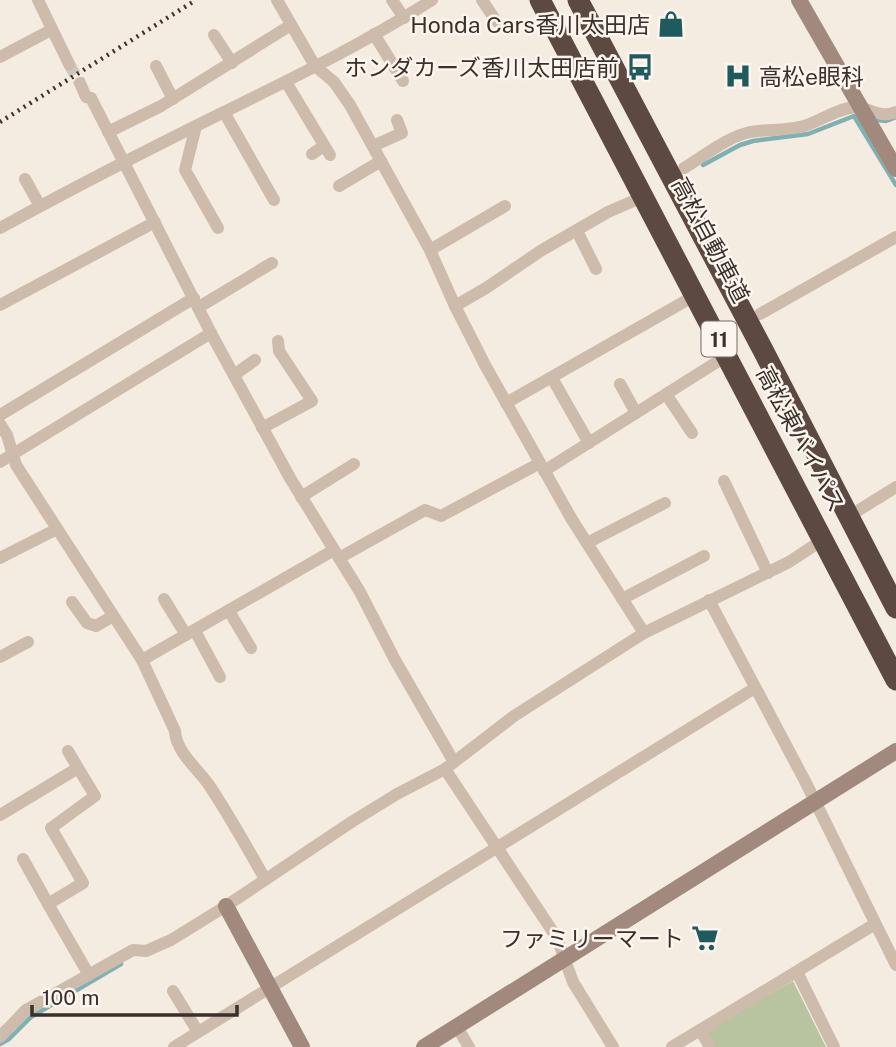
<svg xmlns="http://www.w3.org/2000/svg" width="896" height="1047" font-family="'Public Sans','Noto Sans JP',sans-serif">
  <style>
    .green { fill: #b8c4a0 }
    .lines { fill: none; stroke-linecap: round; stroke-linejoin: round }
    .stream { stroke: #7fb0b2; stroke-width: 4.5 }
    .street-tunnel { stroke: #cfc6bd; stroke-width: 12; stroke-dasharray: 12 6; stroke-linecap: butt }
    .street { stroke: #cdbbac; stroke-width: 12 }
    .secondary { stroke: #a18a7d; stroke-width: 16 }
    .highway { stroke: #5c4a42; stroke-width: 21 }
    .rail { stroke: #3b302b; stroke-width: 4.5; stroke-dasharray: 2 5; stroke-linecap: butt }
    .labels { text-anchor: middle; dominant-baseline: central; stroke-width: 5; stroke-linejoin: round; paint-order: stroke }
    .shield { fill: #fbf5ee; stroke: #756b66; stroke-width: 2 }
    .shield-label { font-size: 21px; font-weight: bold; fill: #3b302b }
    .poi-label { font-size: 23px; fill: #3b302b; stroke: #fbf5ee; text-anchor: end }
    .street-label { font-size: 23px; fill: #3b302b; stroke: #fbf5ee }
  </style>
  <rect width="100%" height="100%" fill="#f4ebe1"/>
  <polygon class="green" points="793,981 826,1047 715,1047 706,1031"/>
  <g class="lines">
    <g class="stream">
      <polyline points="878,120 886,121 894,118"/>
      <polyline points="703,165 740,145 753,141 808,134 854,116 896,185"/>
      <polyline points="0,1044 9,1039 31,1017 121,964"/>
    </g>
    <polyline class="street-tunnel" points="69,64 80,83"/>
    <g class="street">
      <polyline points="38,0 69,64"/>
      <polyline points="277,0 315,66 334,82 350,105 430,250 455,306 485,365 571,518 644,633"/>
      <polyline points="392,0 404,18"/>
      <polyline points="482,0 496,21"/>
      <polyline points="374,34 403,81"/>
      <polyline points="214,35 232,63"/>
      <polyline points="0,57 51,30"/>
      <polyline points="156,66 173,99"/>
      <polyline points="286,82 330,155"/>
      <polyline points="80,83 86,97 91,98 213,337 290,478 360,592 395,660 454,762"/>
      <polyline points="224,112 274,200"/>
      <polyline points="196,126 185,170 218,228"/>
      <polyline points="108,132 161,106 291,25"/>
      <polyline points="373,146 402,133 397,120"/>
      <polyline points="312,154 324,146"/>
      <path d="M684,168C704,156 727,137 750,132C768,129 786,131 804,126C820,121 834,111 849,108C867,104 878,120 896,112"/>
      <polyline points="25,179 40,206"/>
      <polyline points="339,186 381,161"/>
      <path d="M0,228C73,188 147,150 222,113C293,78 365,43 432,0"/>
      <polyline points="577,231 596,269"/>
      <polyline points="430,250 505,206"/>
      <polyline points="0,305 155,222"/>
      <polyline points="455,306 486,288 542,250 608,212 645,196"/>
      <polyline points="199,307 272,263"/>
      <polyline points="760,314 896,237"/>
      <polyline points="234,375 255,360"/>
      <polyline points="552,378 589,443"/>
      <polyline points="620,384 636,413"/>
      <polyline points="666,394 692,433"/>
      <polyline points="506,403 696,295"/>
      <polyline points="0,415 194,298"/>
      <polyline points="0,424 7,435 16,465 142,660 334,550"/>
      <polyline points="262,428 312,401 279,351 278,341"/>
      <polyline points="0,462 211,333"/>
      <polyline points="544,471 728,355"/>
      <polyline points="724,481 768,573"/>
      <polyline points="301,497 354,464"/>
      <polyline points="859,510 896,487"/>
      <polyline points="587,543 665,503"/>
      <polyline points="0,558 57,529"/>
      <polyline points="339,558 425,510 441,516 540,463"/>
      <polyline points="164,599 186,635"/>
      <polyline points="622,599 704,556"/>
      <polyline points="709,600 805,781 896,965"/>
      <polyline points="72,602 87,623 96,626 113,616"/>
      <polyline points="229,611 251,648"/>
      <polyline points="195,631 220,677"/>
      <polyline points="0,657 28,642"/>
      <path d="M142,660L175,731C176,752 198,769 209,785C229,815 247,847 265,879"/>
      <polyline points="78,768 95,796 51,828 83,883 48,904 89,975"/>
      <polyline points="445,769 557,938 573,982 613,1047"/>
      <polyline points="0,815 78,768 68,751"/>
      <polyline points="23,859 48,904"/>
      <polyline points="797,972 834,1047"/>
      <polyline points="173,991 198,1032"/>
      <polyline points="457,1027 469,1047"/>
      <polyline points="700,1030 710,1047"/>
      <polyline points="0,1037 26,1010 133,950 146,951 171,940 226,906 353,821 397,794 445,769 514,716 644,633 789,562 824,539"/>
      <polyline points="174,1047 755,688"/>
      <polyline points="672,1047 875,924"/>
    </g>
    <g class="secondary">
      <polyline points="799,0 896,169"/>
      <polyline points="226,906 302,1047"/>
      <polyline points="424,1047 896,751"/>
    </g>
    <g class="highway">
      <polyline points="540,0 896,680"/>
      <polyline points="578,0 764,352 896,608"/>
    </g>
    <polyline class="rail" points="0,122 196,0"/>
  </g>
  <defs>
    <symbol id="shop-bare" viewBox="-9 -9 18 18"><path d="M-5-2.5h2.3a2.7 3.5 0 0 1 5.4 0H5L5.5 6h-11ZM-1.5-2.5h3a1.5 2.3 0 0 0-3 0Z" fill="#1f5a5e" stroke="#fbf5ee" stroke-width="2.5" paint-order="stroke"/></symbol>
    <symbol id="bus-bare" viewBox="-9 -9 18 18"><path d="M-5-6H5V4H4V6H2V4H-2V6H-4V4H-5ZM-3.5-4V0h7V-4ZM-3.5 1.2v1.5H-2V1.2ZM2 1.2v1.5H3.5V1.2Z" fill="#1f5a5e" stroke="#fbf5ee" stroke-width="2.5" paint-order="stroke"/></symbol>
    <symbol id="hospital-bare" viewBox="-9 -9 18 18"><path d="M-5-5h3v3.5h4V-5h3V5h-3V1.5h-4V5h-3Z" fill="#1f5a5e" stroke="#fbf5ee" stroke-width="2.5" paint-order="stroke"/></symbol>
    <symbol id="supermarket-bare" viewBox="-9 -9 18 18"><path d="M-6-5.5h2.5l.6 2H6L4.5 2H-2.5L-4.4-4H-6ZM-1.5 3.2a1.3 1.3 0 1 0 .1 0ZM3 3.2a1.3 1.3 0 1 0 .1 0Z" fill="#1f5a5e" stroke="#fbf5ee" stroke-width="2.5" paint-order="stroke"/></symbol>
  </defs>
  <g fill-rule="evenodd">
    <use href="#shop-bare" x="652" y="5" width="38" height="38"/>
    <use href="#bus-bare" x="621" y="48" width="38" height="38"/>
    <use href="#hospital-bare" x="719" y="57" width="38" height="38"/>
    <use href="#supermarket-bare" x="686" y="919" width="38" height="38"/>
  </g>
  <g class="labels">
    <rect class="shield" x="701.5" y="321.5" width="35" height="35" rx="5"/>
    <g class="shield-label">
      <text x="719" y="339">11</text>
    </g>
    <g class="poi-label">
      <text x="650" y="24">Honda Cars香川太田店</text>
      <text x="619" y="67">ホンダカーズ香川太田店前</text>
      <text x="759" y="76" text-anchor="start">高松e眼科</text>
      <text x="684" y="938">ファミリーマート</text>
    </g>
    <g class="street-label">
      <text transform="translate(711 240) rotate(62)">高松自動車道</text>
      <text transform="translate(801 439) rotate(62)">高松東バイパス</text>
    </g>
  </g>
  <path d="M32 1005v10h205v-10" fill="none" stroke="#3b302b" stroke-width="3.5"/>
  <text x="42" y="1005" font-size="21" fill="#3b302b" stroke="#fbf5ee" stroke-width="5" paint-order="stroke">100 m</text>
</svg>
